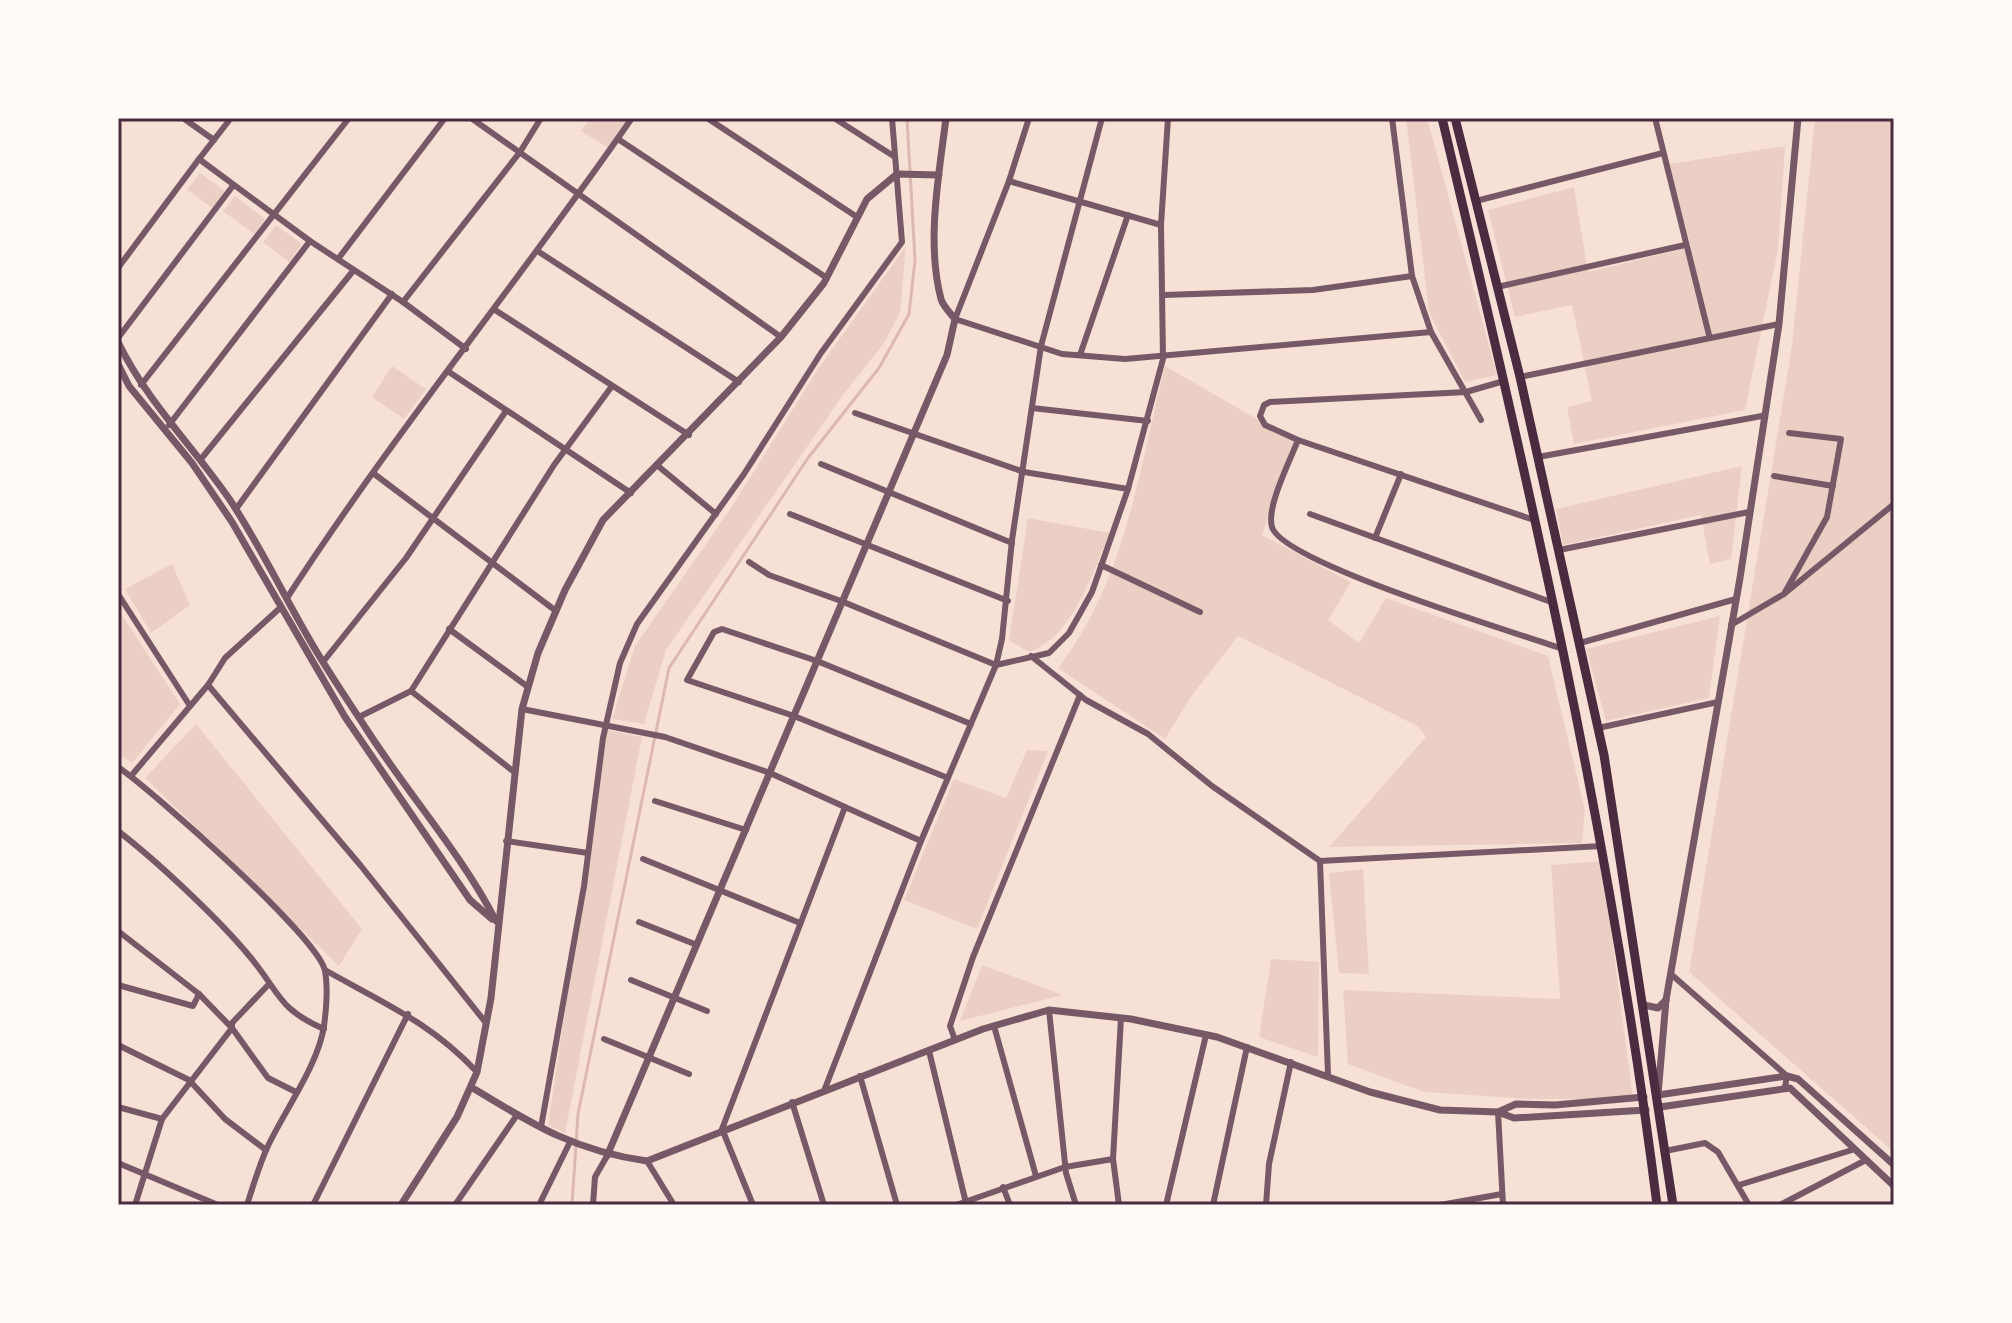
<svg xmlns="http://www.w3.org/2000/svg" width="2012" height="1323" font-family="Manrope,sans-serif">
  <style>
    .green { fill: #ebcfc5 }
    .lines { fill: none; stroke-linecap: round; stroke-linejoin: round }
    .stream { stroke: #dcb8b0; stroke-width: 3 }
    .minor { stroke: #755966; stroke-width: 6 }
    .tertiary { stroke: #755966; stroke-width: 7 }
    .primary { stroke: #4a2c40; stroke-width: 9 }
    .neatline { fill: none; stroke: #4a2c40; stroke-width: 3 }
  </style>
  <rect width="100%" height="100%" fill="#f7e1d7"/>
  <g class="green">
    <polygon points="590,118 630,118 610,149 581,131"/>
    <polygon points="1406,118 1427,118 1497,375 1465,382 1429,312"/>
    <polygon points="1815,118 1894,118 1894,1152 1689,972 1792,345"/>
    <polygon points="1785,146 1778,249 1745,410 1574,444 1567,407 1592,401 1572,305 1515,317 1488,210 1574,187 1588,272 1691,247 1669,164"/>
    <polygon points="200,173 225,191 212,208 187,190"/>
    <polygon points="235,196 265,219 254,234 223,211"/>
    <polygon points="276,225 302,244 289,262 263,242"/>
    <polygon points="906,246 900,313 884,343 843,395 666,650 644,724 612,719 635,646 731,508 818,369"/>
    <polygon points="392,366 426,389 404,419 372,397"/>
    <path d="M1165,366L1295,441L1262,535L1351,582L1328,620L1359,643L1386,598L1548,656L1585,810L1582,843L1329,847L1426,737L1419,727L1238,636L1190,698L1165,739L1058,668C1125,582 1139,470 1165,366Z"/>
    <polygon points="1742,466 1731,559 1710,564 1701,515 1563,545 1556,509"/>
    <path d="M1028,518L1110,533C1093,571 1073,638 1029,652L1009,640Z"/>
    <polygon points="172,564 190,605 151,633 125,589"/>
    <polygon points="118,609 180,704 132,763 118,753"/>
    <polygon points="1720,616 1709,698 1606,721 1586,649"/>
    <polygon points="196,724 362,929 339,966 145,778"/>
    <polygon points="607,730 642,737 565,1133 548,1125"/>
    <polygon points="1027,750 1048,751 977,929 904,900 954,779 1006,798"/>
    <polygon points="1602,861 1633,1099 1530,1099 1424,1092 1348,1064 1343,990 1560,999 1551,865"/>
    <polygon points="1363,869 1369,974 1339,973 1329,873"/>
    <polygon points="1271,959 1319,962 1318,1057 1259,1037"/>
    <polygon points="982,965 1063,995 960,1021"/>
  </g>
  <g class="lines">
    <polyline class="stream" points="572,1205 578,1114 669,668 808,458 879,368 909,314 915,260 907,118"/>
    <g class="minor">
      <polyline points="183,118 214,140"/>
      <polyline points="471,118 781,337"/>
      <polyline points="707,118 857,217"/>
      <polyline points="834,118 895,157"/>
      <polyline points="1029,118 1009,181 955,319 1062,354 1125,359 1431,332"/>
      <polyline points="1392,118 1412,276 1431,332 1481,420"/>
      <polyline points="1655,118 1709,335"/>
      <polyline points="118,120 119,118"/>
      <polyline points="618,139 827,278"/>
      <polyline points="199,159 231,118"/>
      <polyline points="1009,181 1161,225"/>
      <polyline points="1476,201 1663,153"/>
      <polyline points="539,252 739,382"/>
      <polyline points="338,259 445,118"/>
      <polyline points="118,268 199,159 310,241 403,302"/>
      <polyline points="1497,287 1685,245"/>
      <polyline points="1164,295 1313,290 1412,276"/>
      <polyline points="495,310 689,435"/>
      <polyline points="118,338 232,187"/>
      <polyline points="466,349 403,302 520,152 541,118"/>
      <polyline points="1080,355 1128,215"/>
      <polyline points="449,372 631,493"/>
      <polyline points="1520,377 1779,324"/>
      <polyline points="1504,381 1466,392 1270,402 1264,405 1260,416 1265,425 1298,440 1534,520"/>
      <polyline points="141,385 349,118"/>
      <polyline points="1032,408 1148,421"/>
      <polyline points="855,413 1024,472 1128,489"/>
      <polyline points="169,425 310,241"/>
      <path d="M1298,440C1290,461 1266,507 1272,527C1283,563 1517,633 1563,649"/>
      <polyline points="1538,457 1762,416"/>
      <polyline points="201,459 353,271"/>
      <polyline points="821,464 1012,543"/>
      <polyline points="658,466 716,514"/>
      <polyline points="373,473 556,611"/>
      <polyline points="1774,476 1833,486"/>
      <polyline points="236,509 392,294"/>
      <polyline points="790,514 1008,601"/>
      <polyline points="1310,514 1551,602"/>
      <polyline points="1375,538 1401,474"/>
      <polyline points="1559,550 1749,512"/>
      <polyline points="749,562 769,575 841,601 996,665 1049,653 1069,633 1092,592 1128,489 1163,359 1161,225 1168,118"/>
      <polyline points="1101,565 1200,612"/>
      <polyline points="118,594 190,706"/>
      <polyline points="1784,594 1827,517 1841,439 1789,433"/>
      <path d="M287,598C394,433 520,280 632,118"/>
      <polyline points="280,608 225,658 208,685 361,866 486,1023"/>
      <polyline points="1731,625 1784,594 1894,504"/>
      <polyline points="449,629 528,687"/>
      <polyline points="1580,643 1736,599"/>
      <polyline points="1031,656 1086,700 1148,734 1212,786 1320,861 1328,1075"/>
      <polyline points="323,662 406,558 506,411"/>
      <polyline points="411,691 513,771"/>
      <polyline points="522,709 665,737 770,773 845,807"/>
      <polyline points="359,717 411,691 554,465 612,386"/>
      <polyline points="1598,728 1718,702"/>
      <path d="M118,767C153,791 319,938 325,971C328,987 326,1011 324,1026C318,1066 284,1111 267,1148C259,1166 253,1186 247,1205"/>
      <polyline points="131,776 208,685"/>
      <polyline points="948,778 794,716 687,680 714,632 722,629 817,661 971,724"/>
      <polyline points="655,801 746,830"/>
      <path d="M118,831C157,861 220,920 251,958C280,993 278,1009 324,1029"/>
      <polyline points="506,841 588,853"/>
      <polyline points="643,859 800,923"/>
      <polyline points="1320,861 1602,846"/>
      <polyline points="639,922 697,945"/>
      <polyline points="118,931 199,994 232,1028 268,1078 296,1092"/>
      <path d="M325,970C383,1003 430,1022 477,1072"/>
      <polyline points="1672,975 1787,1076 1785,1087"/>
      <polyline points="631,980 707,1011"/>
      <polyline points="118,985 193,1006 199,994"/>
      <polyline points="1049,1010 1066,1173 1076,1205"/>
      <polyline points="994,1026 1036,1176"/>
      <polyline points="604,1039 689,1074"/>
      <polyline points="955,1040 950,1026 973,957 1080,695"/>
      <polyline points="118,1045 189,1080 225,1119 266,1150"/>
      <polyline points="929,1051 966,1203"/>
      <polyline points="860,1076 897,1205"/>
      <polyline points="824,1091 921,841 996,665 1002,639 1012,540 1041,346 1102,118"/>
      <polyline points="792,1102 824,1205"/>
      <polyline points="118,1107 162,1119"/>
      <polyline points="1498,1112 1503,1205"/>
      <polyline points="541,1127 584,886 603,738 620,663 637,624 744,474 821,353 902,242 892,118"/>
      <polyline points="1665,1151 1705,1143 1718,1152 1749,1205"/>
      <polyline points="1113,1159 1121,1018"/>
      <polyline points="647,1161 674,1205"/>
      <polyline points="118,1163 218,1205"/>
      <polyline points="1739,1185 1852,1150"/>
      <polyline points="1003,1187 1010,1205"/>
      <polyline points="135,1205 162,1119 232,1028 232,1023 269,984"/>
      <polyline points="313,1205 408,1014"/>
      <polyline points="455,1205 517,1115"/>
      <polyline points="539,1205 569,1144"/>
      <polyline points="593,1205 595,1177 607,1156"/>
      <polyline points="753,1205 722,1129 845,807 921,841"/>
      <polyline points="956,1205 1065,1167 1113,1159 1119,1205"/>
      <polyline points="1166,1205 1206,1035"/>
      <polyline points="1213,1205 1247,1047"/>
      <polyline points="1266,1205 1269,1164 1291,1062"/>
      <polyline points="1440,1205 1502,1194"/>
      <polyline points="1780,1205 1864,1161"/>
    </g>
    <g class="tertiary">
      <polyline points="1798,118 1779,324 1740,578 1666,1000 1658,1095 1787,1076 1798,1079 1894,1165"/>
      <path d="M118,342C147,402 193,446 230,500C259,544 282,592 308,637C326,669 347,699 367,730C408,794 461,853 496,921"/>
      <polyline points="118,364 129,386 192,463 232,522 345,717 470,900 492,919"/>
      <polyline points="1644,1005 1658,1008 1666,1000"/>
      <path d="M471,1087C532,1124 574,1151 647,1161L983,1029L1049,1010L1131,1019L1217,1037L1370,1092L1440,1110L1498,1112L1514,1118L1646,1110"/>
      <polyline points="1660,1107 1790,1088 1894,1186"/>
      <polyline points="1498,1112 1516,1104 1555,1105 1644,1097"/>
      <path d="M607,1156L947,355L955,319C950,313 943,306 941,299C926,242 939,175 946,118"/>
      <polyline points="401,1205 457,1117 477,1072 491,998 522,709 538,653 565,590 603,520 781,337 824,283 867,199 897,174 939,175"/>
    </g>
    <g class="primary">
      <path d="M1442,118C1528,478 1611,838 1657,1205"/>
      <polyline points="1455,118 1520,377 1604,755 1673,1205"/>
    </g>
  </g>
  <rect width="2012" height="1323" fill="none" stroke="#fffaf5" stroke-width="240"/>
  <rect x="120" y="120" width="1772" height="1083" class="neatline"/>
</svg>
